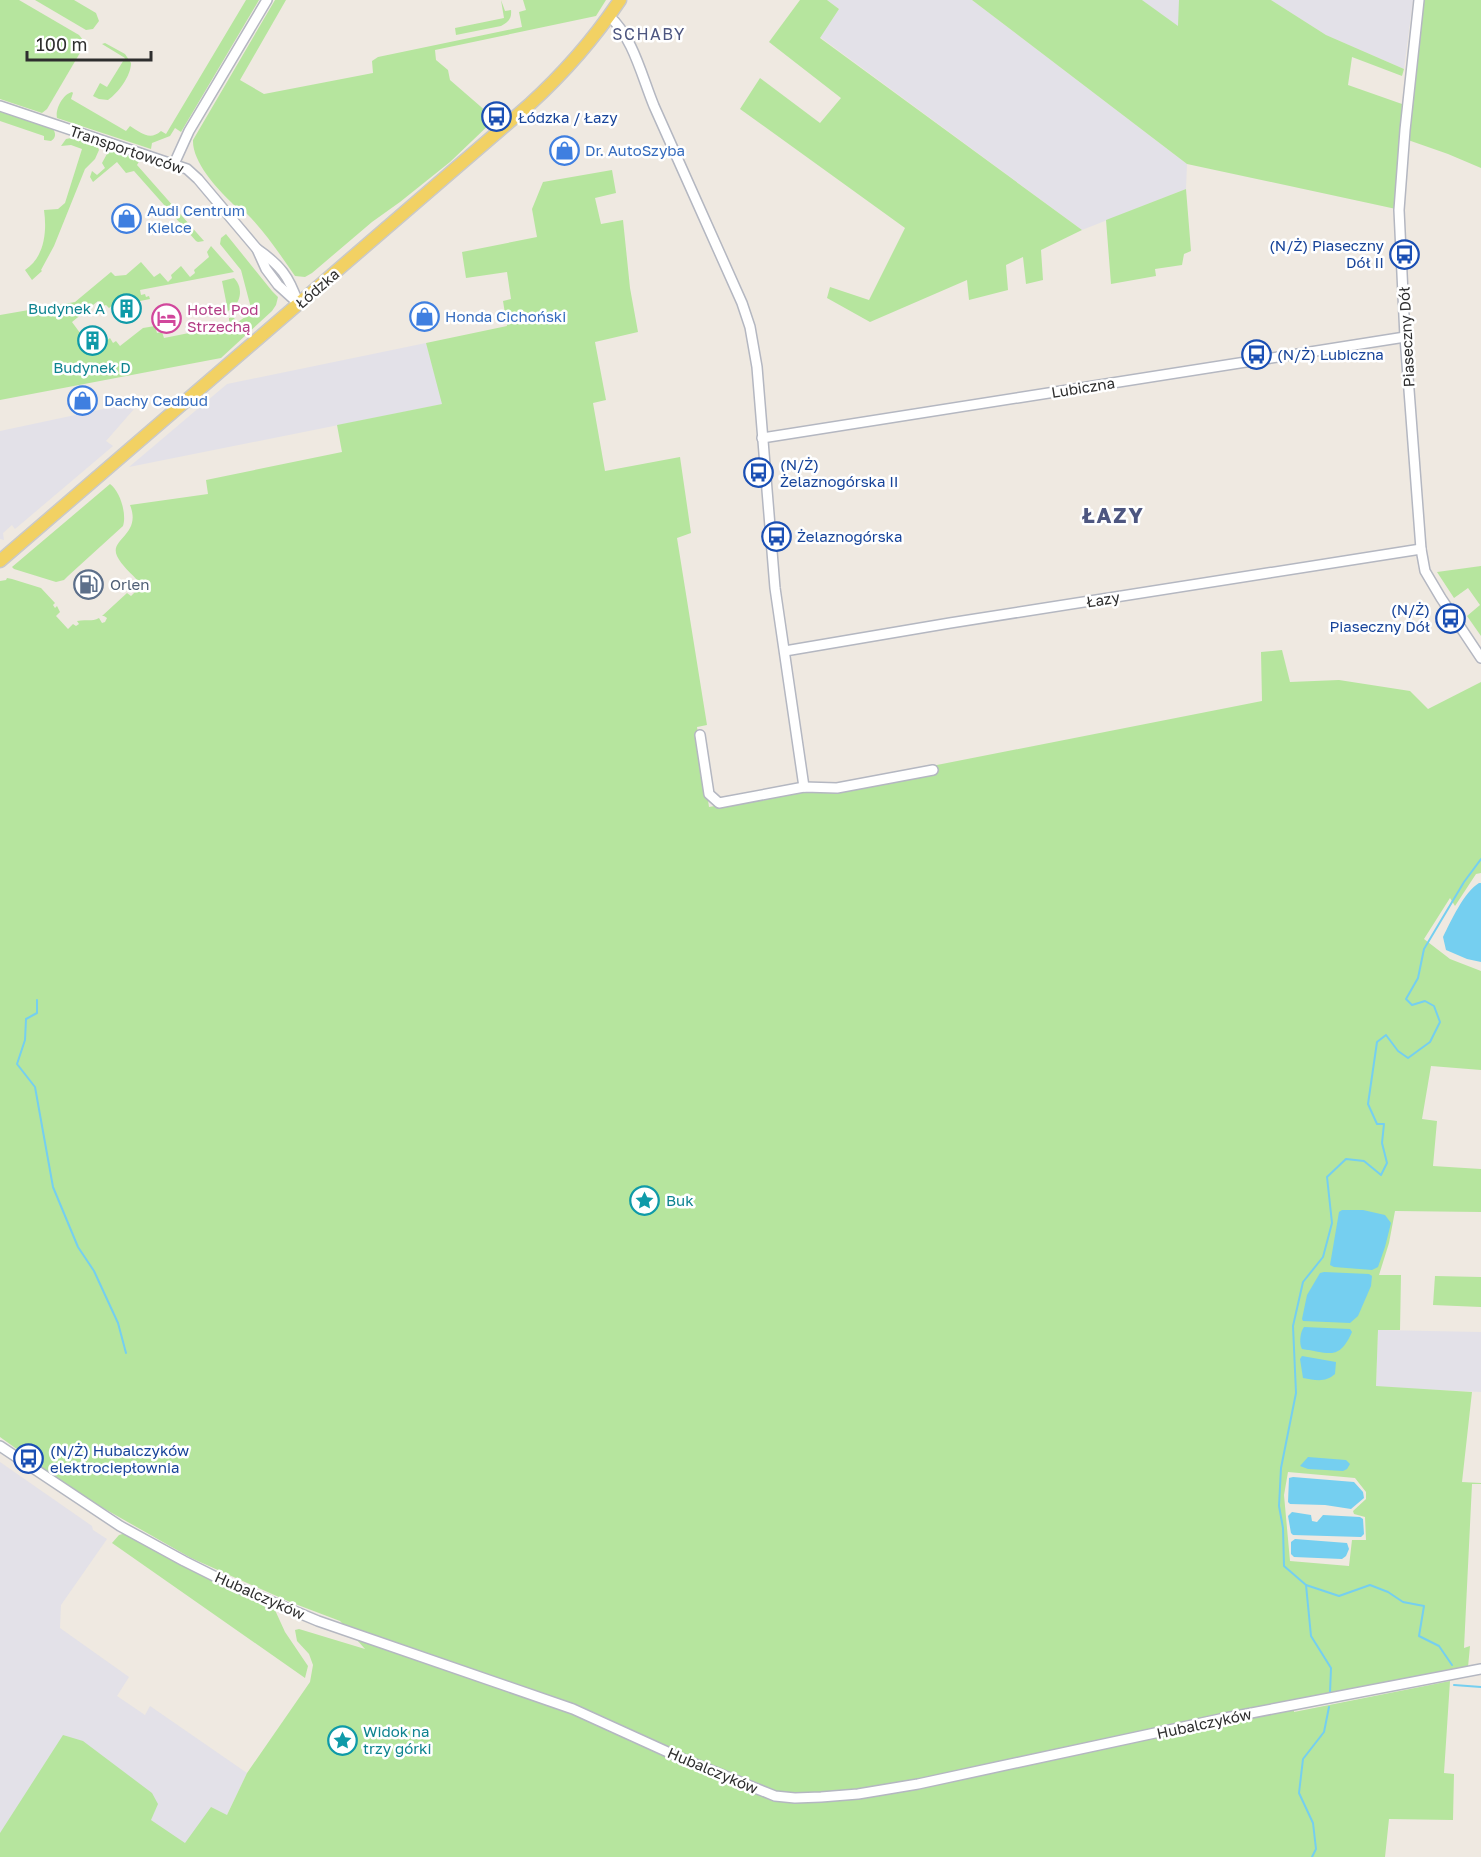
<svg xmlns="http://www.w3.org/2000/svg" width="1481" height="1857" font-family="'Golos Text',sans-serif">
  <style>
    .industrial { fill: #e3e1e8 }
    .green { fill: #b6e59e; fill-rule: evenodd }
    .water { fill: #75cff0 }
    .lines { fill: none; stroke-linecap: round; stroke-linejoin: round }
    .stream { stroke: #75cff0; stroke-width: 2 }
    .minor-casing { stroke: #b4b7c1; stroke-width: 12 }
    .major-casing { stroke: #c9c9c9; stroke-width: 15 }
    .minor { stroke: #fff; stroke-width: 9 }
    .major { stroke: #f2d163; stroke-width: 12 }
    .labels { text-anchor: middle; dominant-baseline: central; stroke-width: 5; stroke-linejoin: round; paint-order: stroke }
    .transit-label { font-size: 15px; fill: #164399; stroke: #fff; text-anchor: start }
    .street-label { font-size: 15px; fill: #2e2e2e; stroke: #fff }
    .shop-label { font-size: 15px; fill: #366cbe; stroke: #fff; text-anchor: start }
    .culture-label { font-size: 15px; fill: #0d838f; stroke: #fff; text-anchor: start }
    .hotel-label { font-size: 15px; fill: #b23c85; stroke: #fff; text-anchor: start }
    .service-label { font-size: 15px; fill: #4e5e75; stroke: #fff; text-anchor: start }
    .neighbourhood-label { font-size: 16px; letter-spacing: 1.5px; fill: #4d5680; stroke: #fff }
    .district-label { font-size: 21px; font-weight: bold; letter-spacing: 1.5px; fill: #4d5680; stroke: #fff }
  </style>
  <rect width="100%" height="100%" fill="#efe9e1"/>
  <g class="industrial">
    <polygon points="827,0 972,0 1187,164 1186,189 1082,230 820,37 839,9"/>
    <polygon points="1142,0 1179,0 1179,27 1178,27"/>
    <polygon points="1271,0 1413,0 1404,69 1326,35"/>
    <polygon points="426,343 443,404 129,467 227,384"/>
    <polygon points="141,401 106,441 113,446 15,529 12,525 3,533 4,540 0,539 0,431"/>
    <polygon points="1378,1330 1481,1332 1481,1392 1376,1387"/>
    <polygon points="0,1462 92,1526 93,1530 107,1539 61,1605 60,1628 129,1677 117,1696 145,1715 150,1706 247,1773 227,1815 185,1844 0,1857"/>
  </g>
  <g class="green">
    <polygon points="0,0 19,0 79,35 83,40 84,46 47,109 42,113 0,99"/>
    <polygon points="35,0 74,0 96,13 99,21 93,29 86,30"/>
    <path d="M246,0H259L181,132L175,128L170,136L152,143L151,149L57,118C55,109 63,94 72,92L73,93L71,99L126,131L130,126C141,133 150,141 161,131L166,134Z"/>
    <path d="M275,0H286L240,80L264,94L373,73L372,61L378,57L522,27L519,12L526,10L523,0H606L596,16L435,50L436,60L448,70L450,80L495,119L450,162L400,202L372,222L312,273L305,277L295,276C281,256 264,230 246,213C241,209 235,207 231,202C216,188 192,161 193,140Z"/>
    <path d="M501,0L505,11L511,10C512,19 508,22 501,26L456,35L455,28L504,18Z"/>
    <polygon points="800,0 827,0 839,9 820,38 1082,230 1041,250 1043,280 1026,284 1023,257 1006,265 1008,290 969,300 967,280 870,322 827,298 830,287 869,300 905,228 740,109 760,78 820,123 841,98 769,42"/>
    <polygon points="972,0 1142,0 1178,26 1179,0 1271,0 1326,35 1404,69 1402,76 1352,57 1348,85 1402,104 1396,209 1187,164"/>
    <polygon points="1423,0 1481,0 1481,168 1448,154 1408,140"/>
    <path d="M105,43L125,54L131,63C131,76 118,93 108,100L99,99L93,96L100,83L107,87L125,58L102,44Z"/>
    <path d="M0,111L53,129C56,133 56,138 51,141L44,140V136L0,121Z"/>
    <path d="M76,137L96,143L99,150L95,159L85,169L54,246L41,270L42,271L32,280L25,270C45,257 47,231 44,210L58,209L65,203L82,149L71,145L61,146L66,139Z"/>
    <polygon points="112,149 141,158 137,165 204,241 198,242 196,241 134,171 126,173 117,162 93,182 90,177 92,171 97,175 105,168 102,163 108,152"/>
    <path d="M612,170L616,193L595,198L601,224L623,220L630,288L638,332L595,342L606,400L593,403L605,471L680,457L691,533L677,538L707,725L697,727L709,807L820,788L1262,701L1261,652L1282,650L1290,682L1339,680L1410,691L1428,709L1481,682V873L1476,874L1455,906L1450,898L1424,939L1450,959L1481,971V1070L1431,1066L1422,1119L1437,1121L1433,1166L1481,1169V1212L1395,1211L1389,1243L1379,1275H1401L1400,1330H1378L1376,1386L1472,1392L1462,1482L1481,1483V1484H1472L1464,1648L1470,1646L1468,1667L1294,1701V1712L1450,1681L1444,1773L1454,1774L1453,1820L1389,1819L1385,1857H0V1833L63,1735L83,1741L152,1793L158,1804L151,1820L185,1843L211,1807L227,1815L247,1773L310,1682L313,1665L309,1654L297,1641L295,1630L299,1629L365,1649L340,1621L290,1602L191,1558L82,1496L0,1437V581L6,580L7,578L12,579L41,588L55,603L53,605L55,608L57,606L60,612L56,616L68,629L73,624L76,626L79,624L77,621C85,619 92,622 99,618L102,623L105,622L107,618L104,616H102L127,593L131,596L141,586L138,583L139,582C132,574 121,565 117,556C109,539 142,535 130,505L208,494L206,480L342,452L337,425L442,404L426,343L507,326L503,301L511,299L507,272L466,278L462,252L537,237L532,209L543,182ZM1288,1472L1355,1478L1366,1492V1499L1353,1511L1354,1514L1365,1517L1366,1540H1352L1349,1566L1290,1561L1284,1495Z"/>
    <polygon points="1186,189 1191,251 1184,254 1182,265 1155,269 1156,276 1111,284 1106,220"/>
    <polygon points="226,234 272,291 278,297 276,305 272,311 221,358 0,400 0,315 75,302 111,272 115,276 126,275 141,262 154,277 160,273 168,282 172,278 171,275 181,266 190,277 195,273 194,270 209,257 207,252 211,246 234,272 140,290 141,295 145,294 146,297 149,296 150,299 135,302 132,299 129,301 125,296 109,308 106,305 103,306 98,301 72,322 83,337 82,338 85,347 89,346 93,351 110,338 113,343 116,341 120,346 143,328 155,326 157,333 162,332 164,338 229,325 229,318 233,317 238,322 252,312 241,270 220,244 221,238"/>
    <path d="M234,278C244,288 241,305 228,311L222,281Z"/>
    <path d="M110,484C120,491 127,514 123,526L68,576L64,580L56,582L14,569L12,567Z"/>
    <polygon points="1481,566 1481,636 1467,616 1480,605 1468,588 1454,598 1437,572"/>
    <polygon points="1435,1276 1481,1277 1481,1307 1433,1305"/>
    <polygon points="126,1533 207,1578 275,1610 285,1632 308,1666 305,1678 112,1543 119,1535"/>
  </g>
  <g class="water">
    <path d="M1479,883H1481V962L1467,959L1446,950L1443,937C1451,921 1464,892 1479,883Z"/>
    <polygon points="1342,1210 1363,1210 1385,1215 1391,1223 1385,1247 1378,1267 1372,1270 1334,1267 1330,1265 1339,1212"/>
    <polygon points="1324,1272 1369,1274 1372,1276 1371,1286 1358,1316 1350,1323 1303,1321 1302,1319 1307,1295 1320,1273"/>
    <path d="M1304,1327L1350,1329L1352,1332C1339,1361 1330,1353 1302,1349C1299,1344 1300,1332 1304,1327Z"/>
    <path d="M1302,1356L1336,1362L1335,1374C1325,1383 1315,1380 1303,1378L1300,1359Z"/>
    <polygon points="1308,1457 1346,1460 1350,1464 1347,1469 1343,1471 1308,1469 1300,1466"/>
    <polygon points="1293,1477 1354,1482 1363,1492 1364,1498 1351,1509 1325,1505 1290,1504 1288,1502 1289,1478"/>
    <polygon points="1292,1512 1311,1515 1312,1521 1317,1522 1323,1515 1360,1517 1363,1519 1364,1534 1361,1537 1293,1535 1291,1533 1288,1516"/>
    <polygon points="1295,1539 1347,1543 1349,1549 1346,1556 1342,1559 1294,1557 1291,1554 1291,1542"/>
  </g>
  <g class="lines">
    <g class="stream">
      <polyline points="37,1000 37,1013 26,1019 25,1040 17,1064 35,1087 53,1187 78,1247 94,1271 118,1323 126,1353"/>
      <polyline points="1306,1585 1311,1636 1331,1668 1330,1693"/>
      <polyline points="1452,1665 1439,1646 1419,1636 1424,1606 1403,1602 1388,1592 1370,1585 1339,1596 1306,1585 1284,1566 1283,1528 1279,1506 1281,1468 1296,1393 1293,1326 1303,1282 1323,1257 1332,1223 1327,1177 1346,1159 1364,1161 1381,1175 1387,1163 1382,1143 1384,1124 1377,1124 1368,1104 1377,1042 1386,1035 1398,1051 1408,1058 1430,1042 1440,1022 1434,1006 1425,1001 1412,1005 1406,999 1418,978 1424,949 1464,882 1481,859"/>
      <polyline points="1454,1685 1481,1687"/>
      <polyline points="1312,1857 1316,1849 1313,1823 1299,1793 1303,1759 1324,1732 1329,1707"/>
    </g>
    <defs>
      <g id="minor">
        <polyline points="1419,0 1405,130 1399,210 1405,337 1421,549 1425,571 1441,598 1481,658"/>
        <path d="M609,16C633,37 642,77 654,106C683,172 713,237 742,303L750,327L757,367L775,588L804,787"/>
        <polyline points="0,106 187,169 198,179 257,249 266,269 278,285 299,304"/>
        <polyline points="174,164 189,131 267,0"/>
        <path d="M257,249C280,265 289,276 298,303"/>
        <polyline points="762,438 1405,337"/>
        <polyline points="785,651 950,623 1421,549"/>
        <polyline points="700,735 709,794 719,803 804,787 837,788 933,770"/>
        <polyline points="0,1446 120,1526 184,1561 234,1586 318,1621 573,1709 683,1759 775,1796 795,1798 821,1797 858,1794 918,1784 1220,1719 1481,1669"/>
      </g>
      <path id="major" d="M0,561L529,105C564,73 594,39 620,0"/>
    </defs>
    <use href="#minor" class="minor-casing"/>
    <use href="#major" class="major-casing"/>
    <use href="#minor" class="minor"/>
    <use href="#major" class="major"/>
  </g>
  <defs>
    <symbol id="bus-ring" viewBox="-11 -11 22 22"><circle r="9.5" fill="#fff" stroke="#1a4fb4" stroke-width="1.5"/><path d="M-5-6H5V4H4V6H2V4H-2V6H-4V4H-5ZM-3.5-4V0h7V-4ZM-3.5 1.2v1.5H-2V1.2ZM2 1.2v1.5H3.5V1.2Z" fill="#1a4fb4"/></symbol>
    <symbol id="shop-ring" viewBox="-11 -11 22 22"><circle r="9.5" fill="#fff" stroke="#3f7fe0" stroke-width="1.5"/><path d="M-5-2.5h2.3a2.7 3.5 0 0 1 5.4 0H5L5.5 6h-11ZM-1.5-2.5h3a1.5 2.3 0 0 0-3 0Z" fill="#3f7fe0"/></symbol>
    <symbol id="building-ring" viewBox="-11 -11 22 22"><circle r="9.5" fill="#fff" stroke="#0f9aa8" stroke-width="1.5"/><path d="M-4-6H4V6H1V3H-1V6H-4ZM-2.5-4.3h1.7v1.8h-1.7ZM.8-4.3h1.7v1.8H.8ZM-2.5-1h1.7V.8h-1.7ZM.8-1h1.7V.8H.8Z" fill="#0f9aa8"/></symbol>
    <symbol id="hotel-ring" viewBox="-11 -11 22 22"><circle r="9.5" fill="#fff" stroke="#d1479c" stroke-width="1.5"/><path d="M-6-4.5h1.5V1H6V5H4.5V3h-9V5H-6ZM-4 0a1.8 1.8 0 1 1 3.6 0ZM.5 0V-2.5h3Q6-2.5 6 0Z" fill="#d1479c"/></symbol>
    <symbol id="fuel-ring" viewBox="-11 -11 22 22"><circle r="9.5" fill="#fff" stroke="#5c6f8a" stroke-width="1.5"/><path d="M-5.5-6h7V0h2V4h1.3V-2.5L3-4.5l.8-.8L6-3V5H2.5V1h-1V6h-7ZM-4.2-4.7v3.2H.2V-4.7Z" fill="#5c6f8a"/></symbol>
    <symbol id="sight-ring" viewBox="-11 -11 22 22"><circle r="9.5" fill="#fff" stroke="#0f9aa8" stroke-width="1.5"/><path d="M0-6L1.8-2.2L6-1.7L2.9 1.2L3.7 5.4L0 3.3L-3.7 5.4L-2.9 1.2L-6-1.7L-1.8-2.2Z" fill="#0f9aa8"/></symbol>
  </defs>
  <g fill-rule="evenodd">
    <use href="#bus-ring" x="480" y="100" width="33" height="33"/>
    <use href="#shop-ring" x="548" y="134" width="33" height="33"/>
    <use href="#shop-ring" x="110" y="202" width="33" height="33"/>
    <use href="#bus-ring" x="1388" y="238" width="33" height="33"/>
    <use href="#building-ring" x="110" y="292" width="33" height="33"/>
    <use href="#shop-ring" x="408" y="300" width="33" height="33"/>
    <use href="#hotel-ring" x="150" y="302" width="33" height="33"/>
    <use href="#building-ring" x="76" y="324" width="33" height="33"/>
    <use href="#bus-ring" x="1240" y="338" width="33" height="33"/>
    <use href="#shop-ring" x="66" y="384" width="33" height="33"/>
    <use href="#bus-ring" x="742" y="456" width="33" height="33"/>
    <use href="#bus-ring" x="760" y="520" width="33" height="33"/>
    <use href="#fuel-ring" x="72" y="568" width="33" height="33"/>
    <use href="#bus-ring" x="1434" y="602" width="33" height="33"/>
    <use href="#sight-ring" x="628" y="1184" width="33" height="33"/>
    <use href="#bus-ring" x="12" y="1442" width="33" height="33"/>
    <use href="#sight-ring" x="326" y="1724" width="33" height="33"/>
  </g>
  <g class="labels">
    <g class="transit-label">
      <text x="518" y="117">Łódzka / Łazy</text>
      <text x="1384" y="245" text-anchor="end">(N/Ż) Piaseczny<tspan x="1384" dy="17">Dół II</tspan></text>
      <text x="1277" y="354">(N/Ż) Lubiczna</text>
      <text x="780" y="464">(N/Ż)<tspan x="780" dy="17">Żelaznogórska II</tspan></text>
      <text x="797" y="536">Żelaznogórska</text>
      <text x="1430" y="609" text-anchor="end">(N/Ż)<tspan x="1430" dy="17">Piaseczny Dół</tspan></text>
      <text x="50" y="1450">(N/Ż) Hubalczyków<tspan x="50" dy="17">elektrociepłownia</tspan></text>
    </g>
    <g class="street-label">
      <text transform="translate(127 149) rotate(19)">Transportowców</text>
      <text transform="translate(317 288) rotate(-41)">Łódzka</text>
      <text transform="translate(1406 337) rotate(-93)">Piaseczny Dół</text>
      <text transform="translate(1083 387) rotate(-9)">Lubiczna</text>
      <text transform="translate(1103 599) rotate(-9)">Łazy</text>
      <text transform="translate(260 1595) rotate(24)">Hubalczyków</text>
      <text transform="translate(1204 1723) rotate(-12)">Hubalczyków</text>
      <text transform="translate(713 1770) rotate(23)">Hubalczyków</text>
    </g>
    <g class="shop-label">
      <text x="585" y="150">Dr. AutoSzyba</text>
      <text x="147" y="210">Audi Centrum<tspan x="147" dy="17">Kielce</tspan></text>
      <text x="445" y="316">Honda Cichoński</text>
      <text x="104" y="400">Dachy Cedbud</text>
    </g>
    <g class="culture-label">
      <text x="105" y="308" text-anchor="end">Budynek A</text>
      <text x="92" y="367" text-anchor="middle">Budynek D</text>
      <text x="666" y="1200">Buk</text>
      <text x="363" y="1731">Widok na<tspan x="363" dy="17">trzy górki</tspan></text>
    </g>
    <g class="hotel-label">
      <text x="187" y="309">Hotel Pod<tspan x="187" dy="17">Strzechą</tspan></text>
    </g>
    <g class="service-label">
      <text x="110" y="584">Orlen</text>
    </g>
    <g class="neighbourhood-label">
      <text x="649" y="34">SCHABY</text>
    </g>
    <g class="district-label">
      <text x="1113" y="515">ŁAZY</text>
    </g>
  </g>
  <path d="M27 51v9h124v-9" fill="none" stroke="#2e2e2e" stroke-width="3"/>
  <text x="36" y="51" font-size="18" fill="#2e2e2e" stroke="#ffffff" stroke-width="4.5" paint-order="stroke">100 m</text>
</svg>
